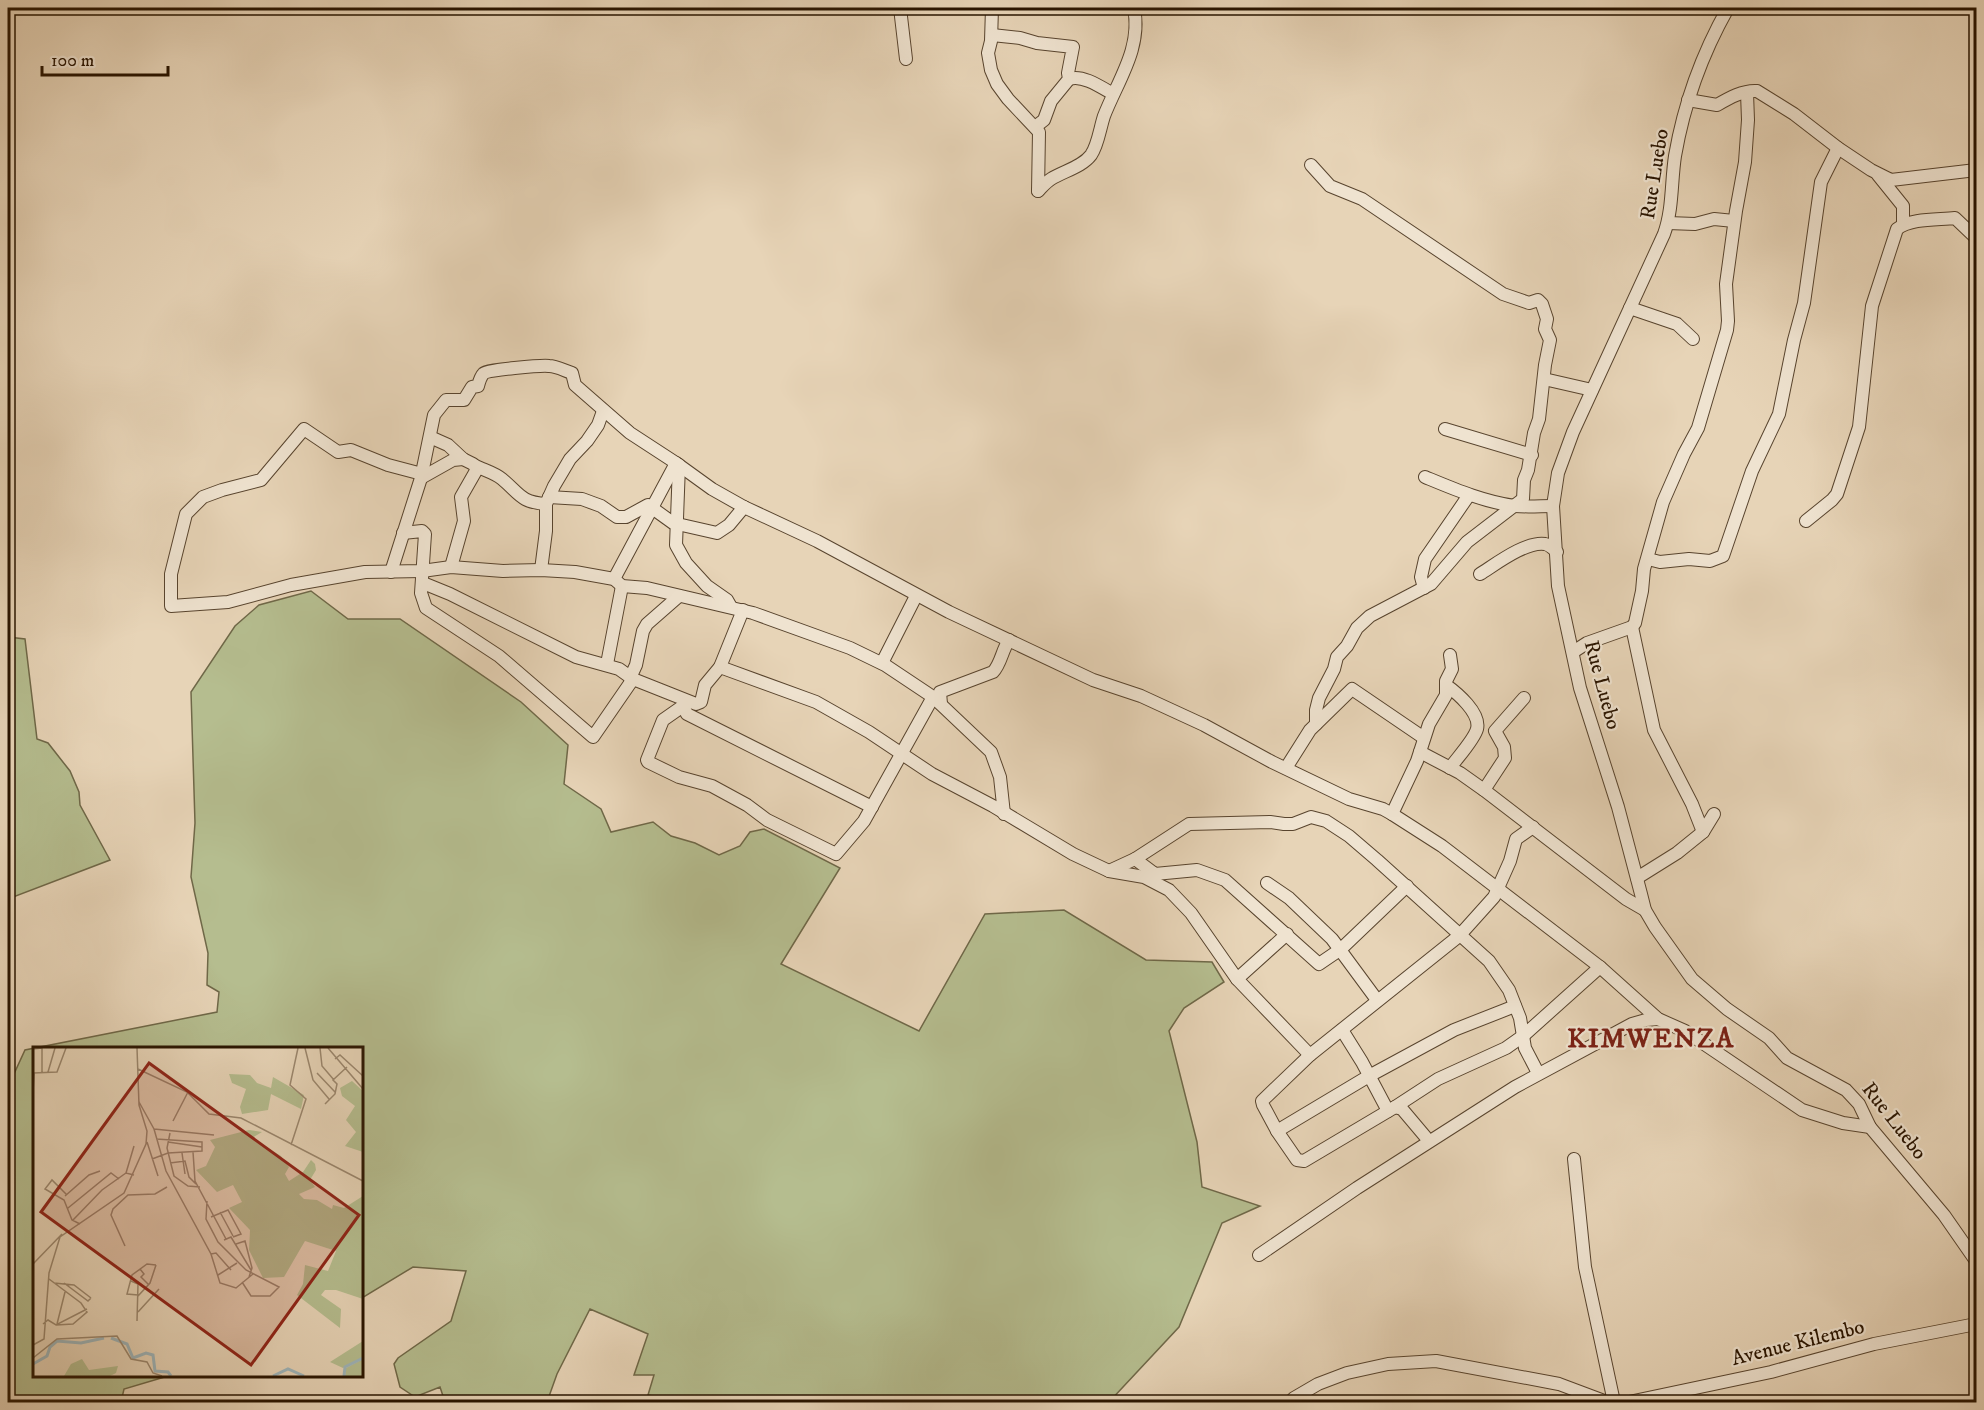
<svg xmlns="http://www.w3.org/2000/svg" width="1984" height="1410" font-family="'IM FELL DW Pica',serif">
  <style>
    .green { fill: #b5bd8f; stroke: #6f6848; stroke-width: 1.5 }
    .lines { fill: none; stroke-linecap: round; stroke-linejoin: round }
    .minor-casing { stroke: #58442e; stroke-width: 14 }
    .minor { stroke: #efe3d0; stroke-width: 12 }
    .labels { text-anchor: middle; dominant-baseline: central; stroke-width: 4.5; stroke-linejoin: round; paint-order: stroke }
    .street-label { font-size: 21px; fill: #291400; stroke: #efe3d0 }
    .district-label { font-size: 27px; font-weight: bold; letter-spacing: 1.5px; fill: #7a1f14; stroke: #efe3d0 }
    .inset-river { fill: none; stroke: #9db5bb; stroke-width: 3 }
    .inset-road { fill: none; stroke: #9b876e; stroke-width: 1.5 }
    .view { fill: #8f2418; fill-opacity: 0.15; stroke: #8f2418; stroke-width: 3 }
    .inset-edge { fill: none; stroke: #291400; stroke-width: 3 }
  </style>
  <rect width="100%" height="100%" fill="#e7d4b7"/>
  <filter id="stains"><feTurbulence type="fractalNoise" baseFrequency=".00333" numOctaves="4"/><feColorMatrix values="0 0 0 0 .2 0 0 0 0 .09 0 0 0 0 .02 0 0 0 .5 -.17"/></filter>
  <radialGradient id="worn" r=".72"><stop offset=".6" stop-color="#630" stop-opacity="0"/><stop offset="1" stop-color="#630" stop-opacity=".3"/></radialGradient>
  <g class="green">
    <polygon points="311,591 348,619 400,619 521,702 568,745 564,784 601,809 611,832 653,822 671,836 695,843 719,855 740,846 750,832 764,829 840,868 781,964 919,1031 985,914 1064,910 1146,960 1212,962 1224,982 1184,1008 1169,1031 1197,1142 1202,1187 1260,1206 1222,1223 1179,1327 1109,1402 685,1402 648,1395 654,1375 634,1375 648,1334 590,1309 557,1374 547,1402 445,1402 440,1387 415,1397 400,1387 394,1364 398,1358 451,1321 466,1271 413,1267 362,1298 362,1048 34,1048 34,1376 168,1376 124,1389 121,1402 8,1402 8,1087 25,1050 217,1012 219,992 207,985 208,953 191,877 195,823 191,692 235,626 259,605"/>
    <polygon points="8,637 25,639 37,739 48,743 70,771 79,792 80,805 110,860 8,899"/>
  </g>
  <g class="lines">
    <defs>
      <g id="minor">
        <polyline points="900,8 906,59"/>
        <polyline points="992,8 991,41 988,53 991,70 997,84 1008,99 1039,132 1038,191"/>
        <path d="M1728,8C1702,54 1684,104 1675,156C1671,182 1673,209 1664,234L1573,432L1558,473L1553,506L1558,586L1580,688L1618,807L1641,894L1645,910L1655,927L1692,979L1727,1009L1769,1038L1787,1058L1846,1090L1859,1104L1870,1127L1944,1215L1976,1261"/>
        <polyline points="992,35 1020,38 1037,43 1073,47 1068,73 1069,79 1051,101 1044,120 1035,127"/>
        <path d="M1069,79C1082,74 1101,87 1113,94"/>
        <path d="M1688,100L1717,105C1729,98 1743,90 1757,91L1794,114L1838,148L1871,170L1891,180L1976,170"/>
        <polyline points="1311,165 1330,186 1362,199 1503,294 1529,303 1538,300 1542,304 1547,319 1545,329 1550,340 1545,365 1539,419 1534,433 1528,470 1524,480 1523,499 1467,542 1431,584 1370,616 1357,628 1347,646 1337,657 1334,669 1319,698 1316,710 1316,724"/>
        <polyline points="1878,175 1903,206 1903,224"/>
        <path d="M1038,191C1042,187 1046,182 1051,179C1064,171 1082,167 1091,155C1098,145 1100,128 1104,116C1118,80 1142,48 1134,8"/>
        <polyline points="1668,223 1695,224 1714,219 1734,221"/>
        <polyline points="1630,308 1677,324 1693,339"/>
        <polyline points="1544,379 1592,390"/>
        <polyline points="1445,429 1532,455"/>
        <polyline points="430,437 448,445 463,459 473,464 477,469 461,497 464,521 451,567"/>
        <polyline points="679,465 676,545 686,563 707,586 727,600 731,607"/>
        <path d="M476,466C484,470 495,473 502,479C520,494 520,502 546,504"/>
        <polyline points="422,474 388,465 351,450 338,452 304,429 261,480 222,490 203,497 186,514 171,574 171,606 228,602 291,585 365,572 422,571 451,567 503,571 541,570 575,572 614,579 622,586 647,588 753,613 850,648 885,665 933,697 991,752 1000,777 1004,814"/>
        <path d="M1425,477C1454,489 1484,502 1515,506C1528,507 1541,506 1553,506"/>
        <polyline points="421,478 453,460 463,459"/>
        <polyline points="549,497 582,499 601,506 617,517 626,517 648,505 673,523 717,533 729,525 744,507"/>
        <path d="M1806,521L1832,500L1837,494L1859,427L1872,306L1897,229C1911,218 1938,220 1955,218L1976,238"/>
        <polyline points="403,533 422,531 425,534 421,593 426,608 499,656 593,737 633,679"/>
        <polyline points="1648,559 1660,562 1689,559 1710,561 1723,556 1752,471 1779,414 1794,340 1804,303 1821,182 1838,148"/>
        <polyline points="541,570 546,531 546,504 554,486 570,459 587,441 598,425 603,411"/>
        <path d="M391,572L421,478L434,415L446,400H464L472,387L478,386C479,382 481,376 484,373C486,370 542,365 549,366C557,366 565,371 572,373L575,385L630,433L676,463L712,489L744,507L817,541L949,612L1093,680L1141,696L1204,725L1272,762L1349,799L1383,809L1392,814L1442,846L1600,967L1658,1019L1685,1031L1802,1110L1843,1123L1870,1127"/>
        <path d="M1480,574C1496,564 1526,541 1545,544C1550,545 1553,549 1557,552"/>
        <polyline points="614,579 676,463"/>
        <polyline points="423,583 450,594 576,657 619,669 633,679 696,704 701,702 705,685 720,667 743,610"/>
        <polyline points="1424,588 1421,577 1425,559 1469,495"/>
        <polyline points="1632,627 1654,730 1692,804 1703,832"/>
        <polyline points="1573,652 1587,643 1632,627 1635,623 1642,591 1644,569 1663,502 1684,454 1698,428 1727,330 1728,321 1726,284 1736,211 1745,162 1748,120 1747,93"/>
        <polyline points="882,663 916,596"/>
        <polyline points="607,664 622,586"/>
        <polyline points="720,667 816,702 869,732 932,774 993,806 1073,854 1109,871 1144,877 1169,890 1191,913 1237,979 1310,1055"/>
        <polyline points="630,678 636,665 643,631 647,624 679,596"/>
        <path d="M1446,685C1457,693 1481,713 1477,729C1474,740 1457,758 1450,768"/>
        <polyline points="688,702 683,706 687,714 872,807"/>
        <path d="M941,704L940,692L993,672C1001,664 1002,650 1009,640"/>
        <polyline points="683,706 663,720 647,760 648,762 679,777 712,786 747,805 767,820 836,854 864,821 933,697"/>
        <polyline points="1420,752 1460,773 1484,790 1626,899 1645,910"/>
        <polyline points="1286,768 1310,730 1352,689 1424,738"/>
        <polyline points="1484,790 1505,758 1504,747 1495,731 1524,698"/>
        <polyline points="1392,814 1417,761 1429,724 1446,695 1446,681 1452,669 1450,655"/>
        <polyline points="1533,827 1516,839 1510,861 1494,897 1459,936 1310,1055 1262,1101 1263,1105 1277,1131 1297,1160 1304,1161 1395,1107 1438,1079 1506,1048 1523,1036 1600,967"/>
        <polyline points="1135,859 1155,874 1197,870 1225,880 1319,964 1341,949 1407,886"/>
        <polyline points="1109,871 1135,859 1189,824 1270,822 1284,824 1293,824 1311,817 1326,821 1349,836 1377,860 1489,961 1509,990 1520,1018 1525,1048 1538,1073"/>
        <polyline points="1637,878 1677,853 1703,832 1714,814"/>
        <polyline points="1267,883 1289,898 1332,939 1377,1000"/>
        <polyline points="1237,979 1287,934"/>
        <polyline points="1342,1030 1362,1062 1388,1111"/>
        <polyline points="1395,1107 1402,1109 1429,1141"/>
        <polyline points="1277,1131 1369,1076 1454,1030 1515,1006"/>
        <polyline points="1574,1159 1585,1267 1614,1402"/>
        <polyline points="1259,1255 1357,1188 1515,1087 1632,1024 1646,1020 1658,1019"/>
        <polyline points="1290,1402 1294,1398 1318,1384 1347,1373 1388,1364 1436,1361 1559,1384 1607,1402"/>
        <polyline points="1629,1402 1771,1372 1874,1344 1976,1324"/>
      </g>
    </defs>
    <use href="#minor" class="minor-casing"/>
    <use href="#minor" class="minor"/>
  </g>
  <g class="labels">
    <g class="street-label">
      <text transform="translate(1655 174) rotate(-81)">Rue Luebo</text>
      <text transform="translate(1602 685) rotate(75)">Rue Luebo</text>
      <text transform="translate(1894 1121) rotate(52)">Rue Luebo</text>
      <text transform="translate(1798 1343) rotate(-14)">Avenue Kilembo</text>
    </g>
    <g class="district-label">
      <text x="1651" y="1039">KIMWENZA</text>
    </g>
  </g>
  <g transform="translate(33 1047)">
    <rect width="330" height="330" fill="#e7d4b7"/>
    <path d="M196,27L217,28L224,36L238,41L240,30L271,48L268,62L238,47L235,63L209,67L207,60L213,42L199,36ZM319,34L330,44V105L312,99L323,85L313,73L322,59L309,49L307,41ZM216,83L229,85L219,91L248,109L256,120L252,127L256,134L270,125L278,113L282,117L283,123L277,133L282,140L266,147L271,152L284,153L299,162L300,158L311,161L330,149V252L303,243H292L288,248L308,262L307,281L264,248L270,237L272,218L295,224L303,204L272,194L251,230L230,231L216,203L217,183L196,161L209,155L200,138L184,145L163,123L173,119L182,100L177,93ZM330,294V310L310,321L297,315ZM49,312L56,323L85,319L83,326L77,329H31L38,317ZM330,312V329H312L313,321Z" fill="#b5bd8f"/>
    <path class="inset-river" d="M78,291L94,297L100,311L113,306L120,308L122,324L135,325L138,329M0,317L14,309L17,300L24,294L48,296L71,291M240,329L255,322L271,329M311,329L312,320L330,311"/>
    <path class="inset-road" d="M272,1L280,33L296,52M287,1L289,19L301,33M295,1L330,42M0,2L9,1V25M302,12L307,8L330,29M105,22L154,45L176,67L208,71L330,134M15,25L22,1M0,26L24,25L33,1M284,26L302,45M0,46L1,26M106,55L121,82L133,124L178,207L187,236L203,241L220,227M292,57L302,47L304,37L300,33L314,20M140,74L155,45M121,82L181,88M137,86L134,101L141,129L155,139L167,140M114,95L125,129M135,95L169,100M258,98L273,52L257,38L265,1M160,105L162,134L193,192M149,106L152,127M119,112L135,106L169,104V95L123,92M137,116L152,114L156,130L163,137M93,126L101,99M34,148L19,133L12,142L31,153L39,173L47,177M32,149L56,128L67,124M174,154L173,172L185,195L213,223L246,240L237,249H218L209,235M35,161L78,126L86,132M187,165L200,189M178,170L195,163L208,187L200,190M40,173L69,143L93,126L101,128M191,193L198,190L218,223M203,197L212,194L219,221L216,230M92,199L78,168L80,162L95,148L122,147L134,140M178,207L183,206L198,223M0,217L29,187M107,222L111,227L108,230L116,238M185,228L204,216M16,232L48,256L54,265L40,277L23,278M98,234L105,237L104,274M21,236L41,238L58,251M31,236L55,254L58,251M105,248L94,247L99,228L114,217L123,218M105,249L117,236L123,218M105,265L126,242M10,277L15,273L23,278L54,262M24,277L32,245M0,298L11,292L16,226L27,190L91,146L113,97L114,84L106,58L104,1M0,311L24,292L84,289L98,312L114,315L120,326L129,329"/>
    <path class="view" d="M116,16L326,168L218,318L8,165Z"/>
    <rect width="330" height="330" class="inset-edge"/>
  </g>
  <rect width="1984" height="1410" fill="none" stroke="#e7d4b7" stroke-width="30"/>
  <rect x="9" y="9" width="1966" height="1392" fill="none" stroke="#291400" stroke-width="3"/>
  <rect x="15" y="15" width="1954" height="1380" fill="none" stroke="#291400" stroke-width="1.5"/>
  <path d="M42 66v9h126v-9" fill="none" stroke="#291400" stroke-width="3"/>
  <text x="51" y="66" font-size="18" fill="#291400" stroke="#efe3d0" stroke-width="4.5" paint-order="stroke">100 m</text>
  <rect width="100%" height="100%" filter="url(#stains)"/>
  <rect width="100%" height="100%" fill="url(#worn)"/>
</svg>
